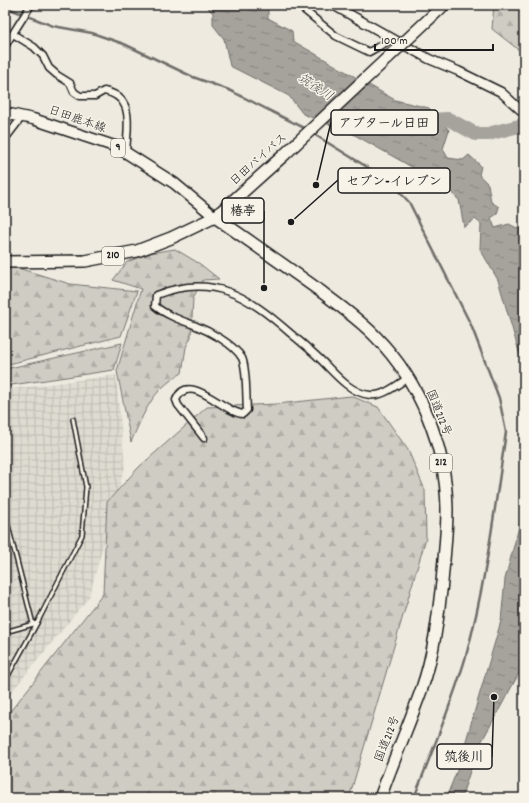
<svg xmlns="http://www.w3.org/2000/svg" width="529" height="803" font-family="Dekko,'Klee One',sans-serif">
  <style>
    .industrial { fill: url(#industrial-grid) }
    .forest { fill: url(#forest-firs); stroke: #767470 }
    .water { fill: url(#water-ripples); stroke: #6f6d69 }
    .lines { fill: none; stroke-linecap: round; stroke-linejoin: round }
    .stream { stroke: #6f6d69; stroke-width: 2.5 }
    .river { stroke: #a6a39d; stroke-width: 14 }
    .service-casing { stroke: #1c1c1c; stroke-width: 6 }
    .minor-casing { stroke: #1c1c1c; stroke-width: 9 }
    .tertiary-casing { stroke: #1c1c1c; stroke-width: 11 }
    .primary-casing { stroke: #1c1c1c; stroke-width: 13 }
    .trunk-casing { stroke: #1c1c1c; stroke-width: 14 }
    .service { stroke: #f7f3e8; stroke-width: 3 }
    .minor { stroke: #f7f3e8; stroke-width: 6 }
    .tertiary { stroke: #f7f3e8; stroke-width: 8 }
    .primary { stroke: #f7f3e8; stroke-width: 10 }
    .trunk { stroke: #f7f3e8; stroke-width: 11 }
    .trunk-bridge-casing { stroke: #1c1c1c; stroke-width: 14; stroke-linecap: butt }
    .trunk-bridge { stroke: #f7f3e8; stroke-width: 11 }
    .labels { text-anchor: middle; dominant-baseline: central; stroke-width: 3; stroke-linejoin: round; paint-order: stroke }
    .shield { fill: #f7f3e8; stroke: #5e5c59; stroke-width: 1 }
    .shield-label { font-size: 11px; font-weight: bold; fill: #1c1c1c }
    .street-label { font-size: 12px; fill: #1c1c1c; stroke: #f7f3e8 }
    .water-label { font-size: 13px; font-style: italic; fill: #535250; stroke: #f7f3e8 }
    .leader { fill: none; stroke: #1c1c1c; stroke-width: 1.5 }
    .callout-dot { fill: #1c1c1c; stroke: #f7f3e8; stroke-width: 1.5 }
    .callout { fill: #f7f3e8; stroke: #1c1c1c; stroke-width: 1.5 }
    .callout-label { font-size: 13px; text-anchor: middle; font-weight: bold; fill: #1c1c1c }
  </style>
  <defs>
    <pattern id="industrial-grid" width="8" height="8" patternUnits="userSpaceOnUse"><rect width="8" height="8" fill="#dedbd1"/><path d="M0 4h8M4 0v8" fill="none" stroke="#bebbb3"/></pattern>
    <pattern id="forest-firs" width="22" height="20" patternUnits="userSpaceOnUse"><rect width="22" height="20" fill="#cfccc3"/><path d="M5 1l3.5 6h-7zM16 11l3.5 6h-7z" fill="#b1afa7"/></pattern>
    <pattern id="water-ripples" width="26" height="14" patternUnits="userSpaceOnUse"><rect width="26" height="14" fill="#a6a39d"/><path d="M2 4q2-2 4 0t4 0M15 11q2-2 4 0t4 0" fill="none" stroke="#86847f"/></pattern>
  </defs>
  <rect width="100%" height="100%" fill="#eeeae0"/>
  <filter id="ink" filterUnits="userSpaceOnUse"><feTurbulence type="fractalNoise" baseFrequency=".025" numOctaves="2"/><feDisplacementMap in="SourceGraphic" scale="8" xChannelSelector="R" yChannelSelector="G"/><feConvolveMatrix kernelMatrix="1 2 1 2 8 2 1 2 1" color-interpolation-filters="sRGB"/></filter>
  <g filter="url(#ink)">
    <polygon class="industrial" points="116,375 125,466 89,597 5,700 5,390"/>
    <g class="forest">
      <polygon points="494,5 524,5 524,54 492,29"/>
      <path d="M175,249L200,264L219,279L203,280L193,298L191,337L186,347L182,373C151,391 145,411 131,442L117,371L141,289L113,280L127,262L150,253Z"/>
      <polygon points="5,264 70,284 137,291 121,336 5,365"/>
      <polygon points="122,343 114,370 5,386 5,369"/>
      <polygon points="351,396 378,407 408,450 425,490 426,538 349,798 5,798 5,718 103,594 107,502 139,467 207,407 277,404"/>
    </g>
    <g class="water">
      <polygon points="205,5 268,5 268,18 292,31 293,41 395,100 429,108 449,130 443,149 448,158 463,160 469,155 481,166 479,175 488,184 491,202 499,207 497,214 491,218 495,228 509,224 523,231 519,253 520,275 524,278 524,369 498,280 480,249 481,224 475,219 464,227 459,200 442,184 353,134 303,114 289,96 230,66 224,39 213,25 213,13"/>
      <polygon points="524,508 524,652 522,668 478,748 461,798 446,798 458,768 501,621 505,579"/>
    </g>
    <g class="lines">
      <g class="stream">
        <polyline points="5,7 53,26 92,33 124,44 193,77 229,90 306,129"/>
        <path d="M312,133L388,180L409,202L471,325L499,398L506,432C495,507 486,583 466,656C452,704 432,751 414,798"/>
      </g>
      <polyline class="river" points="422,123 429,120 448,119 476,134 488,134 523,125"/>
      <defs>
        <g id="service">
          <polyline points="5,514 33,624"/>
          <polyline points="37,623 82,535 86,487 73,419"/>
          <polyline points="5,632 37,623 5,681"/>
        </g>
        <g id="minor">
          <polyline points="298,5 336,36 369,52 392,39"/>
          <path d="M13,34L34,47L43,56L49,68L57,75L70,83L74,92L80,96H95L104,91C136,97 127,128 126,153"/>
          <polyline points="5,46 31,5"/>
          <polyline points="5,139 22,117"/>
          <path d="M204,438L178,405L176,400C188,370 224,413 243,414L247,410C246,398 247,368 242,358C234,344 209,331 194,325C180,320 166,315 155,306L156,295C213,273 248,296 290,333C301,342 312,351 322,361C335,374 350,393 370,395C383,397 398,384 408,378"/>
        </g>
        <polyline id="tertiary" points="333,5 429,59 458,71 501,92 524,113"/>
        <polyline id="primary" points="5,113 33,119 117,147 174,183 215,217"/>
        <g id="trunk">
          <polyline points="429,19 444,5"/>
          <path d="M215,217C251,242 287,267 323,293C341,307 360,320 376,337C420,382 446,446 447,509C447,534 444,558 442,582C438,617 434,654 422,688C409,725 393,761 380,798"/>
          <polyline points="5,262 85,261 137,251 171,238 215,217 284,155"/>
        </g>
      </defs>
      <use href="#service" class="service-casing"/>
      <use href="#minor" class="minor-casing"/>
      <use href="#tertiary" class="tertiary-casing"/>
      <use href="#primary" class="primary-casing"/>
      <use href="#trunk" class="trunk-casing"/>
      <use href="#service" class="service"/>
      <use href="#minor" class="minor"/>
      <use href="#tertiary" class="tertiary"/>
      <use href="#primary" class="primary"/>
      <use href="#trunk" class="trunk"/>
      <defs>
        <polyline id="trunk-bridge" points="284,155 429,19"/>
      </defs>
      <use href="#trunk-bridge" class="trunk-bridge-casing"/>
      <use href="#trunk-bridge" class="trunk-bridge"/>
    </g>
  </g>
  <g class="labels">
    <g class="shield">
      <rect x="111" y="139" width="14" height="18" rx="3"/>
      <rect x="102" y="247" width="22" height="18" rx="3"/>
      <rect x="430" y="454" width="22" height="18" rx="3"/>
    </g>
    <g class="shield-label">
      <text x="118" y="148">9</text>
      <text x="113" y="256">210</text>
      <text x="441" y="463">212</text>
    </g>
    <g class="street-label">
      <text transform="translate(77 120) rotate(19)">日田鹿本線</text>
      <text transform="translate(259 160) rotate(-42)">日田バイパス</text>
      <text transform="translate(438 413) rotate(68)">国道212号</text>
      <text transform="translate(388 739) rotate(-69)">国道212号</text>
    </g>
    <g class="water-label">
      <text transform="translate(315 88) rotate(33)">筑後川</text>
    </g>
  </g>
  <path class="leader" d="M316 185L331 122M291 222L338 180M264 288L264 211M494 697L492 757"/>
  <g class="callout-dot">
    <circle cx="316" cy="185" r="4"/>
    <circle cx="291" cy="222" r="4"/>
    <circle cx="264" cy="288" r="4"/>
    <circle cx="494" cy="697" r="4"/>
  </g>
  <g class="callout">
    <rect x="331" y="110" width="107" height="25" rx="4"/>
    <rect x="338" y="168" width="112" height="25" rx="4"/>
    <rect x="222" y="198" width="42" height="25" rx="4"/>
    <rect x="437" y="744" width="55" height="25" rx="4"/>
  </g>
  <g class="callout-label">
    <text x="384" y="127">アブタール日田</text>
    <text x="394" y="185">セブン-イレブン</text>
    <text x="243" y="215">椿亭</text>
    <text x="464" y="761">筑後川</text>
  </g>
  <rect width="529" height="803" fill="none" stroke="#f7f3e8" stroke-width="20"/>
  <rect x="10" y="10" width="509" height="783" fill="none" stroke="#1c1c1c" stroke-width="1.5" filter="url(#ink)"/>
  <path d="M375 44v6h118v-6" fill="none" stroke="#1c1c1c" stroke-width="2"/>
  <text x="381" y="44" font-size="12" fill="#1c1c1c" stroke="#f7f3e8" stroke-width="3" paint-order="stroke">100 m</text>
</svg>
